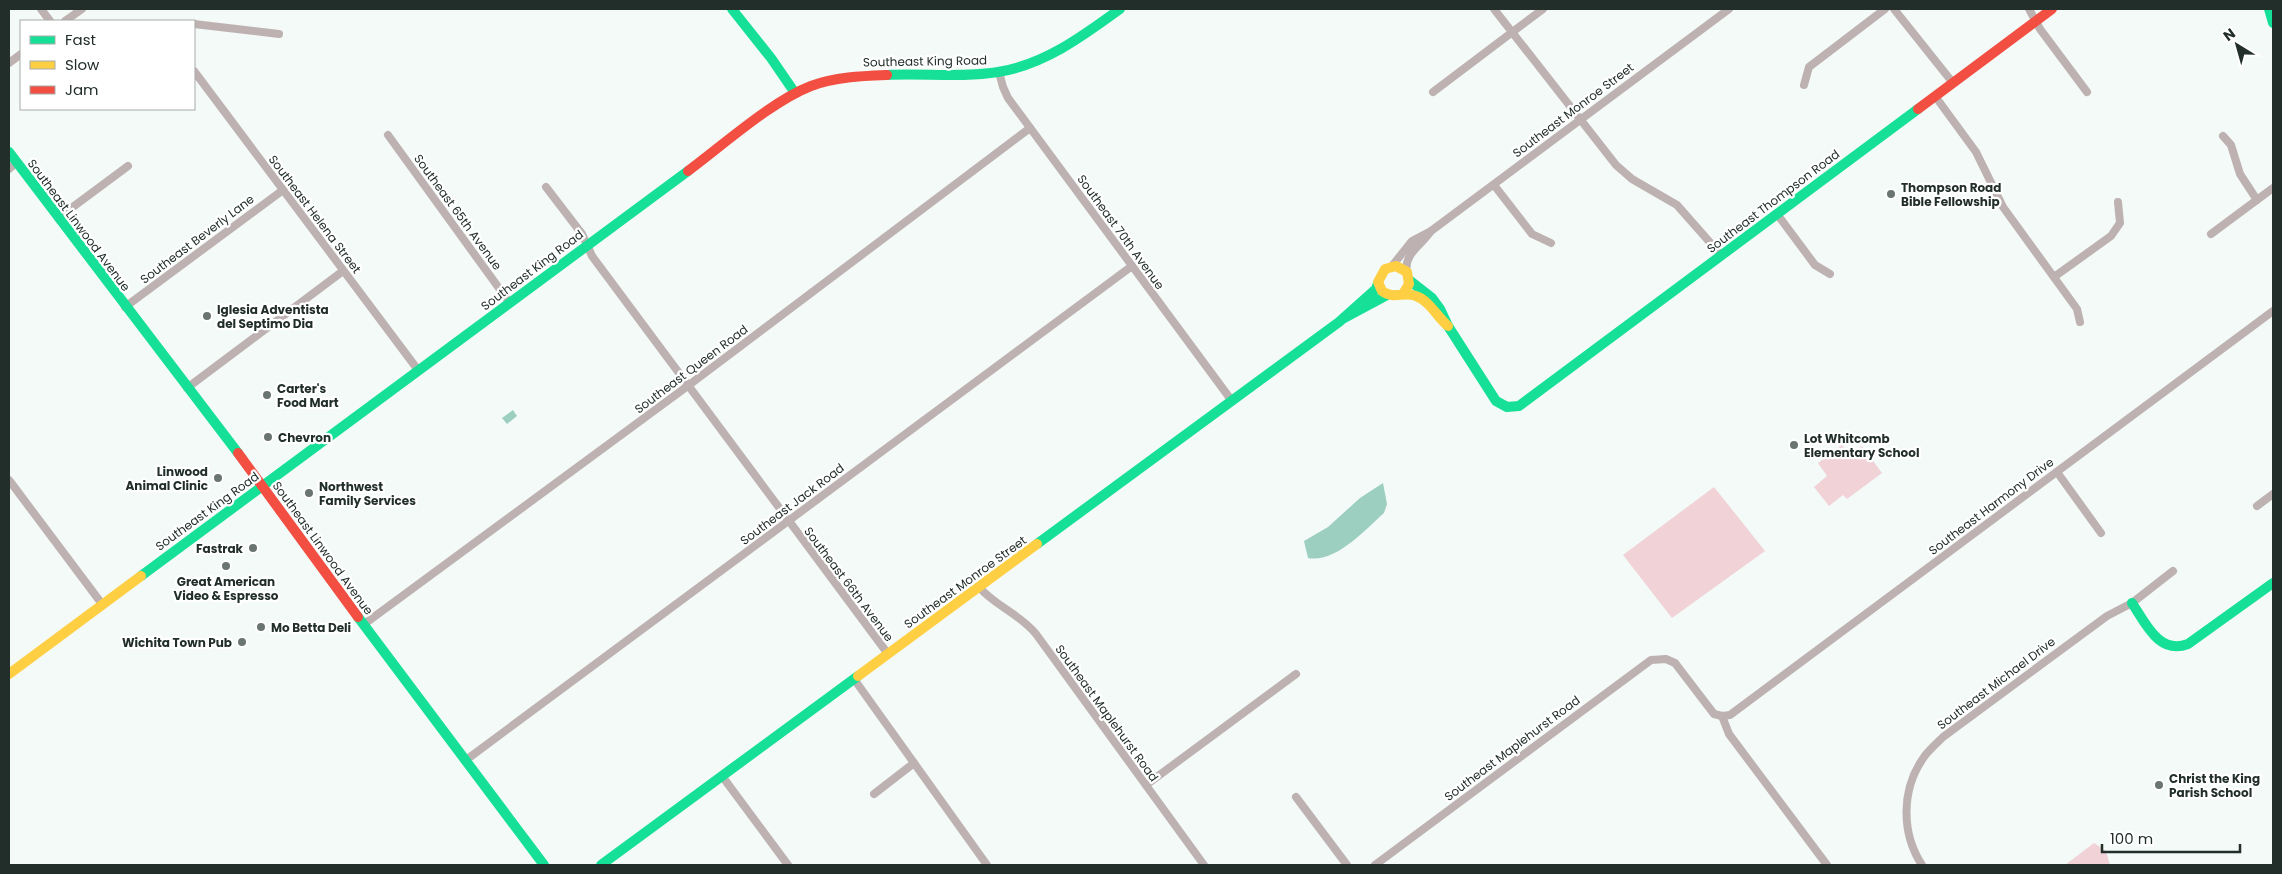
<svg xmlns="http://www.w3.org/2000/svg" width="2282" height="874" font-family="Poppins,sans-serif">
  <style>
    .green { fill: #f1d3d7 }
    .water { fill: #9ccfc0 }
    .lines { fill: none; stroke-linecap: round; stroke-linejoin: round }
    .street { stroke: #beb1b2; stroke-width: 8 }
    .fast { stroke: #16e098; stroke-width: 10 }
    .slow { stroke: #ffcf43; stroke-width: 10 }
    .jam { stroke: #f24e42; stroke-width: 10 }
    .poi-dot { fill: #6a7572; stroke: #fff; stroke-width: 2 }
    .labels { text-anchor: middle; dominant-baseline: central; stroke-width: 4.5; stroke-linejoin: round; paint-order: stroke }
    .street-label { font-size: 12px; fill: #212e2a; stroke: #fff }
    .poi-label { font-size: 12px; font-weight: bold; fill: #212e2a; stroke: #fff; text-anchor: start }
  </style>
  <rect width="100%" height="100%" fill="#f3faf8"/>
  <g class="green">
    <polygon points="1842,445 1849,455 1862,446 1882,473 1847,499 1843,495 1829,506 1814,487 1827,476 1818,463"/>
    <polygon points="1714,487 1765,551 1672,618 1623,555"/>
    <polygon points="2094,843 2106,851 2110,865 2065,865"/>
  </g>
  <g class="water">
    <polygon points="513,410 517,416 507,424 502,418"/>
    <path d="M1383,483L1387,504L1384,513C1365,530 1336,563 1308,558L1304,541L1328,527L1360,498Z"/>
  </g>
  <g class="lines">
    <g class="street">
      <polyline points="41,9 50,21"/>
      <polyline points="1494,9 1616,165 1632,179 1677,205 1721,255"/>
      <polyline points="1894,9 1953,83"/>
      <polyline points="2029,9 2040,29 2087,92"/>
      <polyline points="65,21 82,9"/>
      <polyline points="194,24 279,34"/>
      <polyline points="9,63 21,54"/>
      <polyline points="194,71 418,370"/>
      <polyline points="999,72 1003,87 1008,98 1232,401"/>
      <polyline points="1804,85 1809,67 1885,9"/>
      <polyline points="1433,92 1543,9"/>
      <polyline points="1935,96 1976,152 2003,207 2077,309 2080,322"/>
      <polyline points="388,135 509,302"/>
      <polyline points="2223,136 2231,145 2240,174 2257,200"/>
      <polyline points="9,169 17,162"/>
      <polyline points="1494,185 1532,234 1551,243"/>
      <polyline points="546,187 582,234 592,256 888,654"/>
      <polyline points="1777,214 1815,265 1830,274"/>
      <polyline points="58,218 128,166"/>
      <polyline points="2211,234 2273,188"/>
      <polyline points="1392,266 1412,241 1431,231 1729,9"/>
      <path d="M1407,272C1403,254 1423,244 1431,231"/>
      <polyline points="2054,277 2111,236 2120,223 2118,202"/>
      <polyline points="125,307 283,190"/>
      <polyline points="187,388 343,271"/>
      <polyline points="2057,472 2101,533"/>
      <polyline points="9,480 102,604"/>
      <polyline points="2257,506 2273,494"/>
      <path d="M979,587C995,606 1020,614 1036,634L1204,865"/>
      <polyline points="363,625 689,385 1030,128"/>
      <polyline points="854,679 987,865"/>
      <polyline points="1722,716 1729,734 1827,865"/>
      <polyline points="466,760 1132,266"/>
      <polyline points="722,776 788,865"/>
      <polyline points="1146,785 1296,674"/>
      <polyline points="874,794 914,763"/>
      <polyline points="1296,797 1347,865"/>
      <polyline points="1375,865 1651,660 1666,659 1675,663 1714,714 1722,716 1730,715 2273,311"/>
      <path d="M1922,865C1901,833 1901,789 1924,757C1929,750 1936,744 1943,737L2107,616L2132,603L2173,571"/>
    </g>
    <g class="fast">
      <polyline points="732,9 771,58 795,93"/>
      <polyline points="2269,9 2273,23"/>
      <path d="M887,75C924,73 961,78 998,72C1044,65 1083,36 1120,9"/>
      <polyline points="9,152 238,453"/>
      <polyline points="1409,280 1432,298 1440,309 1448,326 1496,401 1507,407 1519,406 1918,109"/>
      <polyline points="1344,318 1387,295"/>
      <polyline points="1037,544 1339,322 1376,289 1378,283"/>
      <polyline points="141,576 688,171"/>
      <path d="M2132,603C2146,624 2159,655 2188,644L2273,583"/>
      <polyline points="358,617 544,865"/>
      <polyline points="601,865 858,676"/>
    </g>
    <g class="slow">
      <path d="M1403,294L1409,284L1407,272L1396,266L1385,269L1378,282L1382,291C1394,300 1404,291 1416,296C1430,301 1437,317 1448,326"/>
      <polyline points="9,674 141,576"/>
      <polyline points="858,676 1037,544"/>
    </g>
    <g class="jam">
      <polyline points="1918,109 2052,9"/>
      <path d="M688,171C723,145 772,101 811,86C835,77 862,76 887,75"/>
      <polyline points="238,453 358,617"/>
    </g>
  </g>
  <g class="poi-dot">
    <circle cx="1891" cy="194" r="5"/>
    <circle cx="207" cy="316" r="5"/>
    <circle cx="267" cy="395" r="5"/>
    <circle cx="268" cy="437" r="5"/>
    <circle cx="1794" cy="445" r="5"/>
    <circle cx="218" cy="478" r="5"/>
    <circle cx="309" cy="493" r="5"/>
    <circle cx="253" cy="548" r="5"/>
    <circle cx="226" cy="566" r="5"/>
    <circle cx="261" cy="627" r="5"/>
    <circle cx="242" cy="642" r="5"/>
    <circle cx="2159" cy="785" r="5"/>
  </g>
  <g class="labels">
    <g class="street-label">
      <text transform="translate(925 61) rotate(-1)">Southeast King Road</text>
      <text transform="translate(1573 110) rotate(-37)">Southeast Monroe Street</text>
      <text transform="translate(1773 201) rotate(-37)">Southeast Thompson Road</text>
      <text transform="translate(458 212) rotate(54)">Southeast 65th Avenue</text>
      <text transform="translate(315 214) rotate(53)">Southeast Helena Street</text>
      <text transform="translate(79 225) rotate(53)">Southeast Linwood Avenue</text>
      <text transform="translate(1121 232) rotate(54)">Southeast 70th Avenue</text>
      <text transform="translate(197 239) rotate(-37)">Southeast Beverly Lane</text>
      <text transform="translate(532 270) rotate(-37)">Southeast King Road</text>
      <text transform="translate(691 369) rotate(-37)">Southeast Queen Road</text>
      <text transform="translate(792 504) rotate(-37)">Southeast Jack Road</text>
      <text transform="translate(1991 506) rotate(-37)">Southeast Harmony Drive</text>
      <text transform="translate(207 511) rotate(-36)">Southeast King Road</text>
      <text transform="translate(323 548) rotate(54)">Southeast Linwood Avenue</text>
      <text transform="translate(965 582) rotate(-36)">Southeast Monroe Street</text>
      <text transform="translate(849 584) rotate(53)">Southeast 66th Avenue</text>
      <text transform="translate(1996 683) rotate(-37)">Southeast Michael Drive</text>
      <text transform="translate(1107 713) rotate(54)">Southeast Maplehurst Road</text>
      <text transform="translate(1512 748) rotate(-37)">Southeast Maplehurst Road</text>
    </g>
    <g class="poi-label">
      <text x="1901" y="187">Thompson Road<tspan x="1901" dy="14">Bible Fellowship</tspan></text>
      <text x="217" y="309">Iglesia Adventista<tspan x="217" dy="14">del Septimo Dia</tspan></text>
      <text x="277" y="388">Carter's<tspan x="277" dy="14">Food Mart</tspan></text>
      <text x="278" y="437">Chevron</text>
      <text x="1804" y="438">Lot Whitcomb<tspan x="1804" dy="14">Elementary School</tspan></text>
      <text x="208" y="471" text-anchor="end">Linwood<tspan x="208" dy="14">Animal Clinic</tspan></text>
      <text x="319" y="486">Northwest<tspan x="319" dy="14">Family Services</tspan></text>
      <text x="243" y="548" text-anchor="end">Fastrak</text>
      <text x="226" y="581" text-anchor="middle">Great American<tspan x="226" dy="14">Video &amp; Espresso</tspan></text>
      <text x="271" y="627">Mo Betta Deli</text>
      <text x="232" y="642" text-anchor="end">Wichita Town Pub</text>
      <text x="2169" y="778">Christ the King<tspan x="2169" dy="14">Parish School</tspan></text>
    </g>
  </g>
  <rect width="2282" height="874" fill="none" stroke="#212e2a" stroke-width="20"/>
  <rect x="20" y="20" width="175" height="90" fill="#ffffff" stroke="#a6abaa"/>
  <rect x="30" y="36" width="25" height="8" fill="#16e098" stroke="#a6abaa"/>
  <text x="65" y="45" font-size="15" fill="#212e2a">Fast</text>
  <rect x="30" y="61" width="25" height="8" fill="#ffcf43" stroke="#a6abaa"/>
  <text x="65" y="70" font-size="15" fill="#212e2a">Slow</text>
  <rect x="30" y="86" width="25" height="8" fill="#f24e42" stroke="#a6abaa"/>
  <text x="65" y="95" font-size="15" fill="#212e2a">Jam</text>
  <g transform="translate(2237 45) rotate(323)" stroke="#ffffff" stroke-width="4" paint-order="stroke">
  <path d="M0-4L9 19L0 12L-9 19Z" fill="#212e2a"/>
  <text y="-8" font-size="14" font-weight="bold" text-anchor="middle" fill="#212e2a">N</text>
  </g>
  <path d="M2102 844v8h138v-8" fill="none" stroke="#212e2a" stroke-width="2.5"/>
  <text x="2110" y="844" font-size="15" fill="#212e2a" stroke="#ffffff" stroke-width="4" paint-order="stroke">100 m</text>
</svg>
